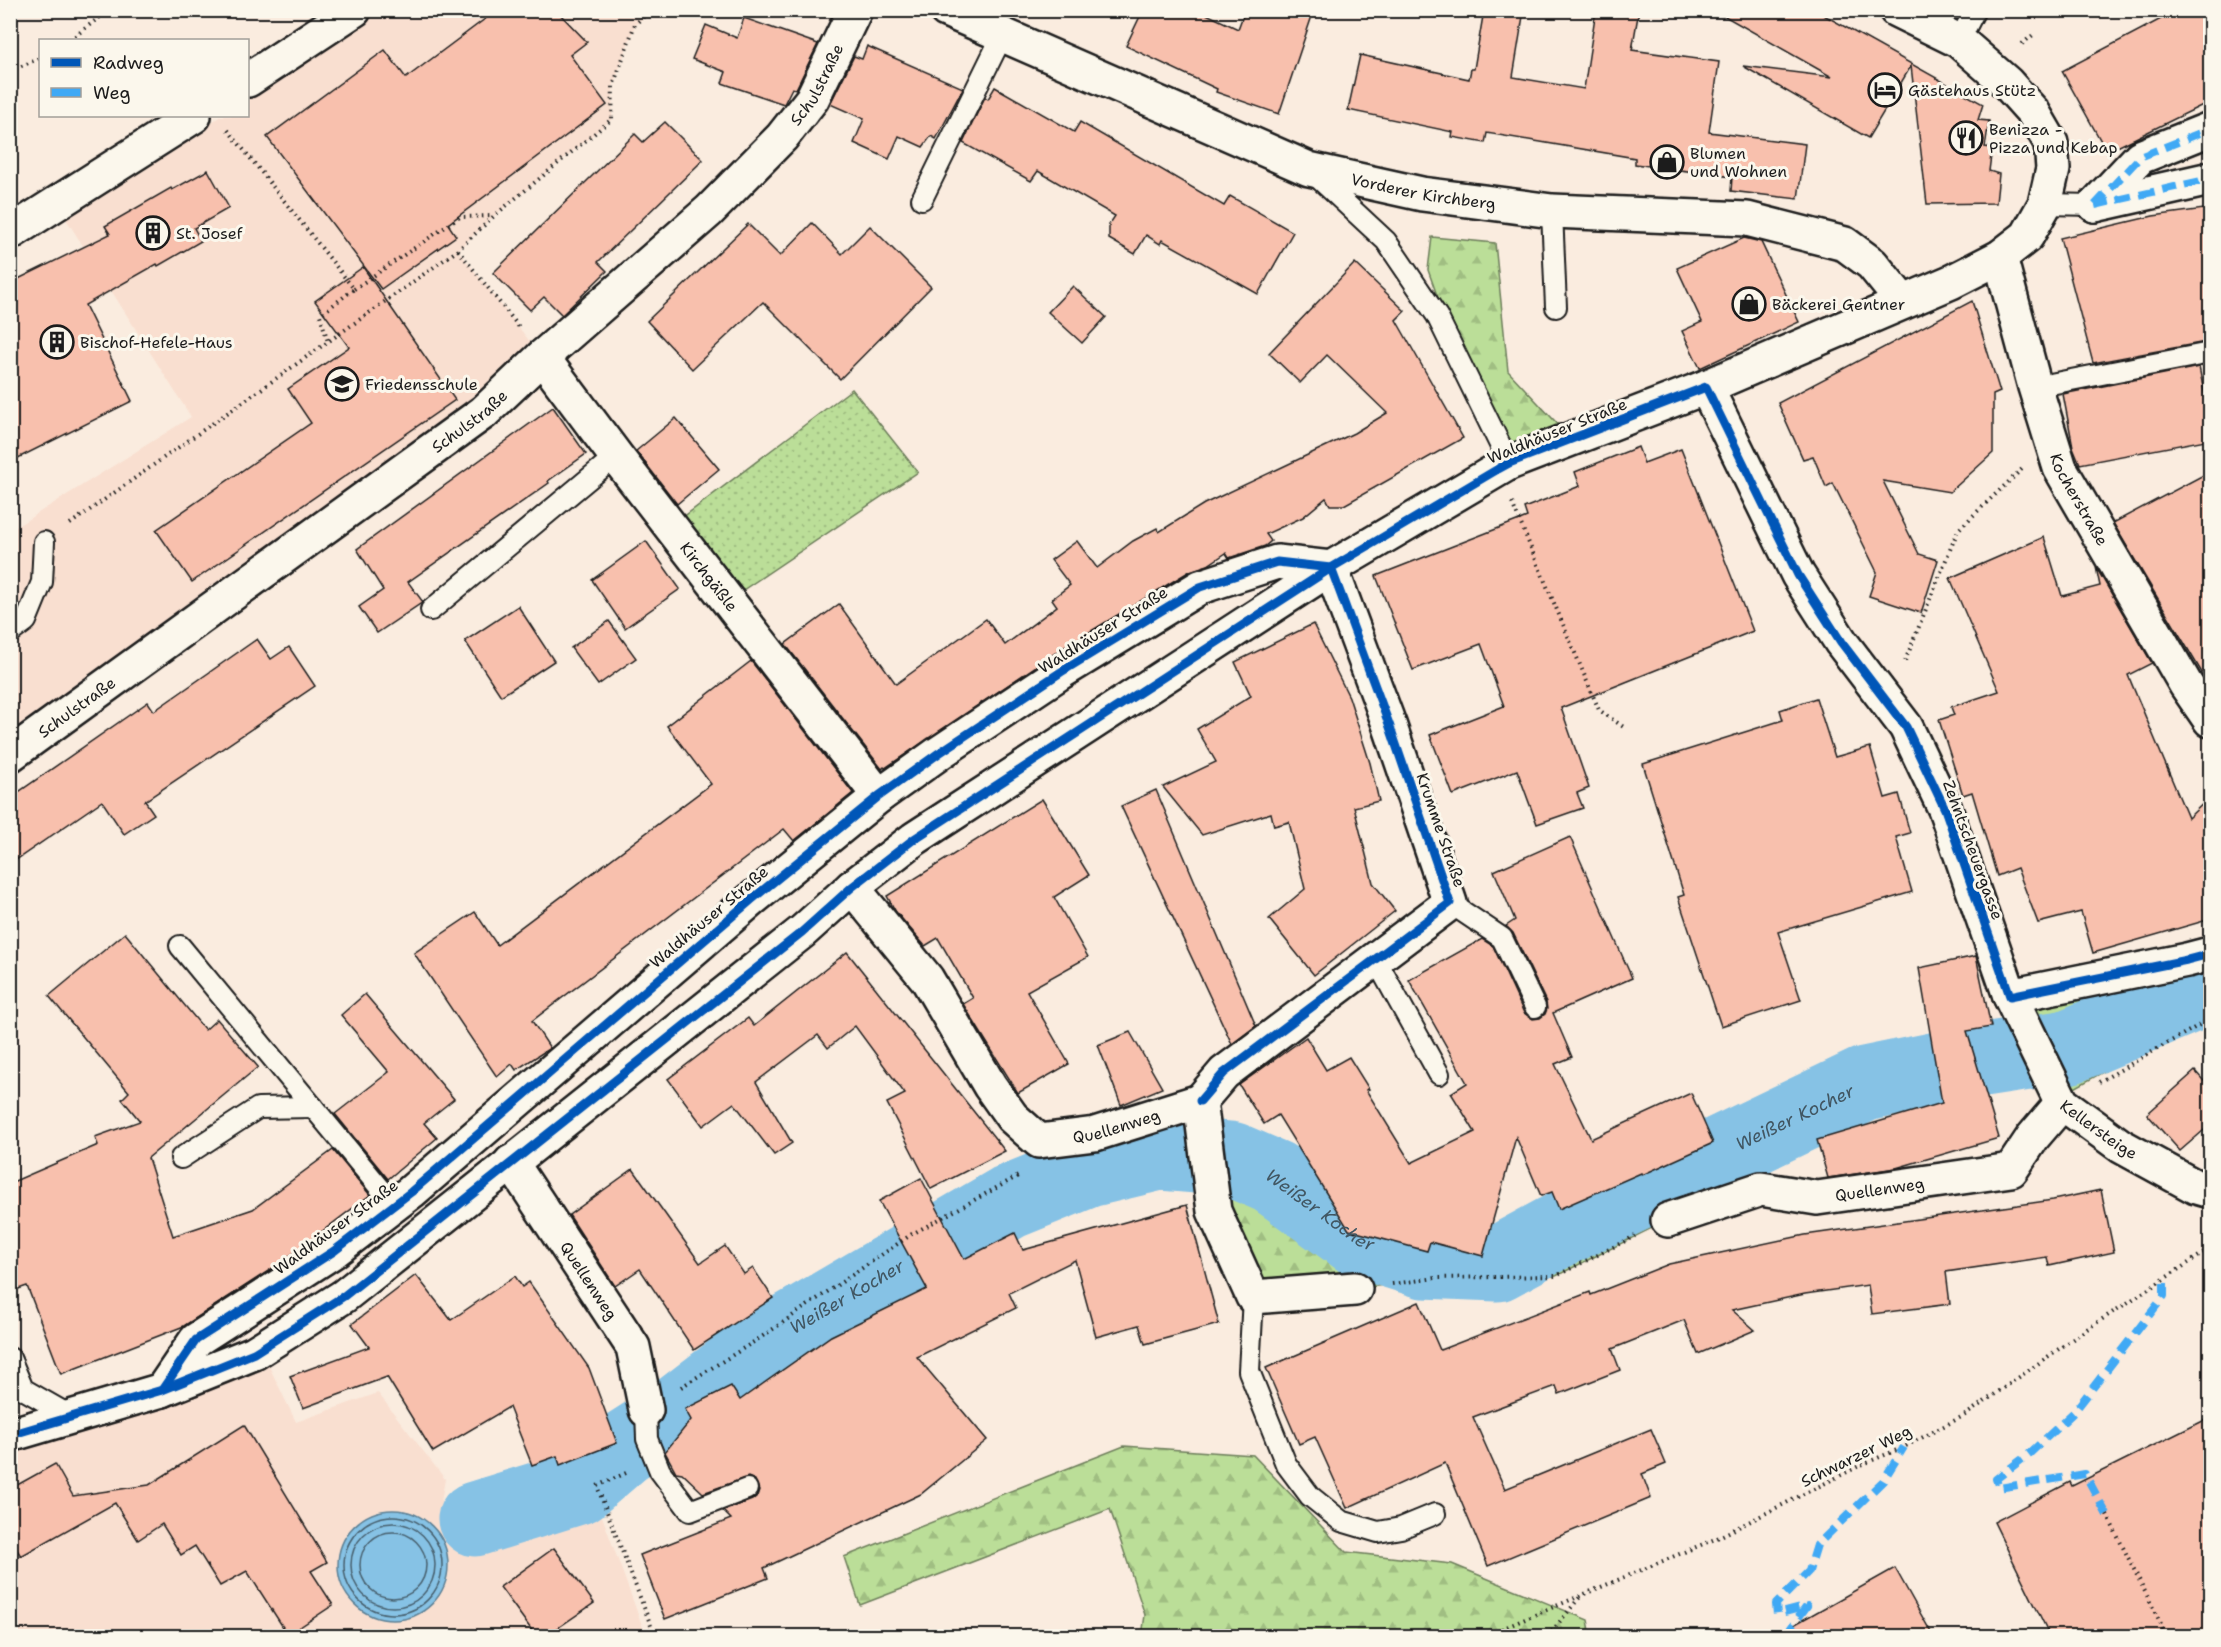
<svg xmlns="http://www.w3.org/2000/svg" width="2221" height="1647" font-family="'Shantell Sans',sans-serif">
  <style>
    .built { fill: #f9dfd0 }
    .grass { fill: url(#grass-dots); stroke: #6c7d5a; stroke-width: 1.5 }
    .forest { fill: url(#forest-firs); stroke: #6c7d5a; stroke-width: 1.5 }
    .water { fill: #86c2e5; stroke: #5c8095; stroke-width: 1.5 }
    .lines { fill: none; stroke-linecap: round; stroke-linejoin: round }
    .shore { stroke: #465e6c; stroke-width: 1.5 }
    .river { stroke: #86c2e5; stroke-width: 75 }
    .building { fill: #f8c0ad; stroke: #1c1c1c; stroke-width: 1.5 }
    .lane-casing { stroke: #1c1c1c; stroke-width: 24 }
    .street-casing { stroke: #1c1c1c; stroke-width: 38 }
    .secondary-casing { stroke: #1c1c1c; stroke-width: 38 }
    .path { stroke: #1c1c1c; stroke-width: 4; stroke-dasharray: 1.5 4.5; stroke-linecap: butt }
    .lane { stroke: #fbf7ec; stroke-width: 20 }
    .street { stroke: #fbf7ec; stroke-width: 33 }
    .secondary { stroke: #fbf7ec; stroke-width: 33 }
    .quiet { stroke: #3fa9f5; stroke-width: 8; stroke-dasharray: 15 8; stroke-linecap: butt }
    .cycleway-casing { stroke: #fbf7ec; stroke-width: 13 }
    .cycleway { stroke: #0057b8; stroke-width: 9 }
    .labels { text-anchor: middle; dominant-baseline: central; stroke-width: 6; stroke-linejoin: round; paint-order: stroke }
    .street-label { font-size: 16px; fill: #1c1c1c; stroke: #fbf7ec }
    .poi-label { font-size: 16px; fill: #1c1c1c; stroke: #fbf7ec; text-anchor: start }
    .water-label { font-size: 18px; font-style: italic; fill: #415662; stroke: #fbf7ec }
  </style>
  <defs>
    <pattern id="grass-dots" width="8" height="8" patternUnits="userSpaceOnUse" patternTransform="scale(1.5)"><rect width="8" height="8" fill="#bbde98"/><path d="M2 2h.1M6 6h.1" fill="none" stroke="#a0be82" stroke-width="1.8" stroke-linecap="round"/></pattern>
    <pattern id="forest-firs" width="22" height="20" patternUnits="userSpaceOnUse" patternTransform="scale(1.5)"><rect width="22" height="20" fill="#bbde98"/><path d="M5 1l3.5 6h-7zM16 11l3.5 6h-7z" fill="#a0be82"/></pattern>
  </defs>
  <rect width="100%" height="100%" fill="#faecdf"/>
  <filter id="ink" filterUnits="userSpaceOnUse"><feTurbulence type="fractalNoise" baseFrequency=".0167" numOctaves="2"/><feDisplacementMap in="SourceGraphic" scale="12" xChannelSelector="R" yChannelSelector="G"/><feConvolveMatrix kernelMatrix="1 2 1 2 8 2 1 2 1" color-interpolation-filters="sRGB"/></filter>
  <g filter="url(#ink)">
    <g class="built">
      <polygon points="377,11 651,11 635,25 613,86 612,119 494,216 458,250 542,357 11,755 11,530 191,417 66,219 221,116 248,116 248,98"/>
      <polygon points="265,1358 296,1422 378,1393 445,1479 441,1502 469,1527 592,1489 646,1636 11,1636 11,1443"/>
    </g>
    <polygon class="grass" points="852,389 918,472 737,594 678,521"/>
    <g class="forest">
      <polygon points="1432,237 1495,243 1508,371 1567,434 1514,452 1444,315 1428,270"/>
      <polygon points="2210,950 2210,1012 2064,1094 2019,1000"/>
      <polygon points="1210,1157 1231,1159 1273,1177 1363,1242 1424,1261 1497,1264 1556,1232 1650,1187 1668,1220 1556,1276 1436,1278 1355,1289 1253,1297"/>
      <polygon points="1124,1446 1253,1455 1346,1552 1452,1564 1588,1620 1591,1636 1142,1636 1145,1615 1110,1509 860,1605 844,1557"/>
    </g>
    <circle class="water" cx="393" cy="1565" r="55"/>
    <g class="lines">
      <g class="shore">
        <circle cx="393" cy="1565" r="49"/>
        <circle cx="393" cy="1565" r="42"/>
        <circle cx="393" cy="1565" r="33"/>
      </g>
      <path class="river" id="s1" d="M475,1519L578,1487L622,1449L669,1419L768,1343L1009,1202L1088,1170L1159,1153L1231,1159L1273,1177L1363,1242L1424,1261L1497,1264L1556,1232L1865,1084L1977,1061L2068,1047L2210,987"/>
    </g>
    <g class="building">
      <polygon points="497,10 556,10 587,42 570,55 607,105 448,224 456,236 381,289 267,137 385,50 406,78"/>
      <polygon points="1143,10 1198,10 1238,29 1245,10 1314,10 1279,114 1216,92 1217,89 1126,46"/>
      <polygon points="1484,10 1524,10 1513,77 1584,89 1596,10 1639,10 1632,50 1719,62 1709,132 1805,144 1798,199 1731,191 1732,177 1635,164 1635,158 1487,133 1485,143 1452,137 1453,132 1348,110 1360,55 1469,79 1471,69 1474,69"/>
      <polygon points="1714,10 1815,10 1983,104 1978,120 1989,121 1985,147 1992,148 1989,171 1999,174 1996,203 1927,204 1911,66 1868,138 1743,66 1832,77"/>
      <polygon points="2178,10 2211,10 2211,101 2107,152 2062,71"/>
      <polygon points="744,18 818,44 796,89 792,88 784,104 722,83 726,72 692,59 706,25 737,38"/>
      <polygon points="867,46 963,88 936,139 931,136 923,147 899,136 889,159 854,143 864,119 830,104 854,56 862,59"/>
      <polygon points="995,87 1074,132 1080,122 1224,206 1230,196 1293,232 1258,294 1162,240 1160,244 1146,235 1135,254 1109,239 1109,225 1115,216 1038,171 1031,181 963,143 985,97 988,99"/>
      <polygon points="665,122 703,160 598,262 607,271 562,315 544,297 530,310 493,273 635,134 643,142"/>
      <polygon points="208,170 229,208 194,228 201,241 158,266 157,264 85,305 132,401 10,462 10,283 110,234 105,226 171,188 172,190"/>
      <polygon points="2211,208 2211,341 2093,363 2060,238 2153,216"/>
      <polygon points="812,223 842,254 870,226 931,287 840,379 763,302 692,369 647,321 748,224 780,256"/>
      <polygon points="1744,238 1761,242 1799,322 1700,368 1682,331 1702,322 1677,268"/>
      <polygon points="1355,263 1405,311 1396,320 1463,438 1344,505 1330,505 1326,498 1303,517 1266,534 1271,541 1265,546 1229,558 1226,553 1208,565 1190,571 1060,650 885,768 884,767 882,769 785,644 839,604 896,684 986,619 1005,645 1057,606 1052,599 1070,585 1051,560 1077,541 1097,568 1133,541 1157,528 1159,532 1204,504 1354,433 1387,413 1327,355 1300,383 1269,353"/>
      <polygon points="363,267 455,400 192,582 156,530 311,423 288,389 349,347 315,301"/>
      <polygon points="1073,286 1106,317 1082,343 1048,312"/>
      <polygon points="1972,301 2000,392 1993,395 1993,453 1950,492 1883,481 1919,554 1938,560 1921,613 1869,596 1877,572 1833,483 1826,487 1813,456 1803,459 1778,403"/>
      <polygon points="2199,367 2211,425 2211,439 2080,464 2073,447 2063,394"/>
      <polygon points="553,407 586,454 548,481 549,483 408,582 423,602 377,633 359,607 383,590 357,549"/>
      <polygon points="676,418 719,469 677,504 636,451"/>
      <polygon points="1638,447 1644,463 1681,449 1753,631 1561,708 1589,788 1577,793 1583,808 1537,824 1517,770 1453,795 1430,735 1504,706 1481,644 1413,670 1376,576 1527,517 1524,508 1580,486 1575,472"/>
      <polygon points="2211,471 2211,688 2113,523"/>
      <polygon points="2044,537 2062,596 2100,586 2096,567 2152,663 2128,675 2188,818 2211,796 2211,919 2093,953 2081,912 2038,923 2017,868 1997,876 1972,792 1963,795 1939,720 1954,715 1951,707 1999,691 1950,578"/>
      <polygon points="646,541 680,589 625,628 592,580"/>
      <polygon points="518,606 554,661 501,696 465,641"/>
      <polygon points="609,621 636,658 598,685 571,648"/>
      <polygon points="1313,624 1349,697 1370,763 1379,801 1354,807 1373,883 1395,911 1314,975 1269,919 1305,889 1289,822 1274,826 1271,813 1202,835 1163,787 1216,762 1197,729 1251,696 1235,662"/>
      <polygon points="257,639 271,659 289,647 315,686 145,801 154,814 124,834 102,801 10,864 10,798 148,702 154,711"/>
      <polygon points="751,661 853,793 794,841 784,829 532,1021 550,1048 516,1070 512,1064 497,1077 414,953 475,912 497,945 711,784 667,726"/>
      <polygon points="1816,698 1835,757 1870,747 1885,798 1899,794 1910,833 1896,837 1912,892 1778,932 1801,1000 1721,1026 1678,897 1684,895 1643,764 1783,720 1780,710"/>
      <polygon points="1156,790 1256,1026 1232,1044 1121,806"/>
      <polygon points="1042,799 1089,875 1054,897 1088,957 1027,991 1069,1064 1018,1093 963,1004 973,998 938,938 925,946 896,912 887,896"/>
      <polygon points="1570,837 1632,978 1553,1013 1572,1057 1555,1064 1591,1139 1691,1093 1713,1143 1642,1175 1641,1173 1559,1209 1552,1192 1541,1196 1516,1137 1483,1256 1430,1242 1427,1251 1349,1230 1278,1115 1264,1124 1239,1085 1306,1037 1326,1070 1349,1057 1369,1089 1366,1090 1411,1163 1475,1132 1451,1093 1467,1083 1409,980 1482,939 1493,946 1524,1013 1533,1019 1540,1018 1545,1014 1547,1009 1546,1002 1513,933 1506,926 1515,920 1494,871"/>
      <polygon points="125,933 205,1030 217,1019 258,1067 148,1158 173,1236 253,1209 333,1150 370,1195 279,1264 184,1326 61,1374 27,1286 10,1292 10,1183 98,1145 95,1137 140,1121 122,1099 129,1092 49,996"/>
      <polygon points="847,952 920,1044 1005,1151 931,1189 887,1103 905,1094 855,1026 828,1048 818,1035 756,1082 792,1143 774,1155 734,1103 703,1126 668,1079 748,1018 754,1026"/>
      <polygon points="1976,956 1991,1027 1967,1031 1999,1138 1896,1168 1828,1178 1817,1140 1942,1103 1919,968"/>
      <polygon points="365,994 454,1099 424,1123 437,1138 388,1179 335,1114 389,1072 341,1015"/>
      <polygon points="1130,1032 1162,1088 1121,1105 1098,1045"/>
      <polygon points="2195,1071 2211,1089 2211,1124 2180,1151 2147,1114"/>
      <polygon points="633,1169 700,1263 725,1246 744,1274 753,1268 773,1298 694,1350 640,1269 615,1286 569,1215"/>
      <polygon points="921,1178 964,1259 1015,1233 1023,1250 1187,1205 1219,1324 1145,1344 1139,1325 1096,1337 1075,1260 1009,1293 1016,1308 917,1357 987,1440 921,1494 764,1568 768,1578 665,1619 640,1555 731,1519 723,1511 752,1500 757,1496 759,1490 755,1480 748,1477 703,1493 682,1473 676,1472 665,1452 691,1420 685,1409 731,1386 740,1400 831,1336 927,1289 879,1201"/>
      <polygon points="2101,1190 2114,1252 2049,1266 2047,1257 1946,1272 1950,1304 1872,1314 1868,1285 1805,1294 1732,1310 1755,1330 1698,1354 1684,1320 1612,1349 1620,1370 1559,1394 1556,1386 1473,1417 1505,1489 1651,1429 1666,1464 1642,1474 1651,1498 1488,1566 1445,1463 1347,1508 1315,1437 1299,1444 1266,1368 1419,1302 1440,1350 1590,1292 1591,1295 1669,1264 1805,1235 2053,1200"/>
      <polygon points="416,1275 451,1320 515,1276 522,1287 529,1282 589,1368 617,1443 560,1465 557,1456 532,1465 509,1407 433,1452 387,1377 303,1408 290,1376 369,1347 352,1324"/>
      <polygon points="2211,1417 2211,1636 2050,1636 1994,1522 2070,1482 2072,1486"/>
      <polygon points="244,1425 327,1562 311,1571 333,1605 288,1635 247,1571 220,1586 195,1546 181,1555 162,1524 138,1540 115,1503 21,1556 10,1539 10,1489 55,1464 73,1496 149,1485"/>
      <polygon points="554,1548 594,1603 546,1636 536,1636 500,1587"/>
      <polygon points="1895,1568 1933,1636 1774,1636"/>
    </g>
    <g class="lines">
      <defs>
        <g id="lane">
          <polyline points="1959,41 1975,10"/>
          <polyline points="1313,173 1386,241 1437,316 1509,463"/>
          <polyline points="922,199 1003,34"/>
          <polyline points="2045,204 2095,205"/>
          <polyline points="1552,211 1556,307"/>
          <polyline points="2035,387 2210,353 2210,355"/>
          <polyline points="431,610 616,456"/>
          <polyline points="10,633 26,621 42,582 44,542"/>
          <polyline points="1450,903 1502,938 1535,1007"/>
          <polyline points="180,946 394,1205"/>
          <polyline points="1376,960 1439,1074"/>
          <polyline points="181,1158 258,1108 313,1107"/>
          <polyline points="1253,1297 1249,1371 1286,1464 1310,1496 1341,1521 1378,1532 1401,1528 1435,1514"/>
          <polyline points="10,1358 23,1389 72,1417"/>
          <polyline points="646,1410 647,1439 660,1471 690,1511 747,1489"/>
        </g>
        <g id="street">
          <path id="s2" d="M946,10L1309,169L1422,194L1552,211L1747,219L1845,244L1872,264L1902,301"/>
          <polyline points="248,80 354,10"/>
          <polyline points="2095,205 2140,157 2210,129"/>
          <polyline points="2095,205 2210,179"/>
          <polyline points="10,233 194,116"/>
          <path id="s3" d="M2000,257L2035,387L2060,468L2186,685L2210,720"/>
          <path id="s4" d="M542,357L616,456L879,796"/>
          <path id="s5" d="M1706,387L1798,575L1841,642L1906,727L1945,809L2010,996L2062,1103L2121,1146L2196,1187L2210,1191"/>
          <path id="s6" d="M10,755L484,412L542,357L709,211L782,137L812,99L855,10"/>
          <path id="s7" d="M852,887L927,979L990,1086L1012,1117L1039,1141L1095,1134L1200,1101"/>
          <polyline points="2010,996 2187,960 2210,954"/>
          <polyline points="1200,1101 1214,1211 1253,1297 1355,1289"/>
          <path id="s8" d="M511,1162L633,1347L646,1410"/>
          <path id="s9" d="M1668,1220L1761,1189L1817,1198L2011,1170L2033,1137L2062,1103"/>
          <polyline points="162,1390 196,1340 334,1251 411,1192 751,900 879,796 939,753 1061,672 1200,587 1277,562 1331,568 1389,724 1450,903 1224,1073 1200,1101"/>
        </g>
        <polyline id="secondary" points="10,1435 162,1390 254,1353 344,1296 802,932 852,887 914,839 1331,568 1509,463 1706,387 1951,282 2000,257 2027,236 2045,204 2053,169 2051,143 2033,112 2007,83 1959,41 1896,10"/>
      </defs>
      <use href="#lane" class="lane-casing"/>
      <use href="#street" class="street-casing"/>
      <use href="#secondary" class="secondary-casing"/>
      <g class="path">
        <polyline points="70,40 109,10"/>
        <polyline points="2022,44 2033,35"/>
        <polyline points="10,71 40,58"/>
        <polyline points="228,130 354,289 320,315 328,342"/>
        <polyline points="458,250 519,327"/>
        <polyline points="354,289 460,217 493,216"/>
        <polyline points="1512,503 1599,710 1625,728"/>
        <polyline points="70,524 458,250 494,216 612,119 613,86 635,24 651,10"/>
        <polyline points="1905,661 1958,530 2022,469"/>
        <polyline points="2099,1082 2210,1019"/>
        <polyline points="1392,1284 1436,1278 1556,1276 1635,1236"/>
        <polyline points="681,1387 760,1338 912,1234 1020,1175"/>
        <polyline points="626,1473 597,1486 655,1636"/>
        <polyline points="2107,1515 2167,1636"/>
        <polyline points="1485,1636 1715,1539 1861,1465 1904,1447 1967,1414 2087,1329 2210,1249"/>
        <polyline points="1548,1636 1580,1597"/>
      </g>
      <use href="#lane" class="lane"/>
      <use href="#street" class="street"/>
      <use href="#secondary" class="secondary"/>
      <g class="quiet">
        <polyline points="2095,205 2140,157 2210,129"/>
        <polyline points="2095,205 2210,179"/>
        <polyline points="2107,1515 2085,1474 1999,1488 1996,1479 2029,1454 2074,1412 2164,1296 2164,1278"/>
        <polyline points="1785,1636 1807,1606 1777,1614 1776,1604 1809,1571 1817,1545 1883,1481 1904,1447"/>
      </g>
      <defs>
        <g id="cycleway">
          <polyline points="162,1390 196,1340 334,1251 411,1192 751,900 879,796 939,753 1061,672 1200,587 1277,562 1331,568 1389,724 1450,903 1224,1073 1200,1101"/>
          <polyline points="10,1435 162,1390 254,1353 344,1296 802,932 852,887 914,839 1331,568 1498,469 1509,463 1706,387 1798,575 1841,642 1906,727 1945,809 2010,996 2187,960 2210,954"/>
        </g>
      </defs>
      <use href="#cycleway" class="cycleway-casing"/>
      <use href="#cycleway" class="cycleway"/>
    </g>
  </g>
  <defs>
    <symbol id="hotel-ring" viewBox="-11 -11 22 22"><circle r="9.5" fill="#fbf7ec" stroke="#1c1c1c" stroke-width="1.5"/><path d="M-6-4.5h1.5V1H6V5H4.5V3h-9V5H-6ZM-4 0a1.8 1.8 0 1 1 3.6 0ZM.5 0V-2.5h3Q6-2.5 6 0Z" fill="#1c1c1c"/></symbol>
    <symbol id="restaurant-ring" viewBox="-11 -11 22 22"><circle r="9.5" fill="#fbf7ec" stroke="#1c1c1c" stroke-width="1.5"/><path d="M-5-6h1v4h1v-4h1v4h1v-4h1v5L-1.5 .5V6h-2V.5L-5-1ZM5-6V6H3V1.5H1.5Q1.5-4 5-6Z" fill="#1c1c1c"/></symbol>
    <symbol id="shop-ring" viewBox="-11 -11 22 22"><circle r="9.5" fill="#fbf7ec" stroke="#1c1c1c" stroke-width="1.5"/><path d="M-5-2.5h2.3a2.7 3.5 0 0 1 5.4 0H5L5.5 6h-11ZM-1.5-2.5h3a1.5 2.3 0 0 0-3 0Z" fill="#1c1c1c"/></symbol>
    <symbol id="building-ring" viewBox="-11 -11 22 22"><circle r="9.5" fill="#fbf7ec" stroke="#1c1c1c" stroke-width="1.5"/><path d="M-4-6H4V6H1V3H-1V6H-4ZM-2.5-4.3h1.7v1.8h-1.7ZM.8-4.3h1.7v1.8H.8ZM-2.5-1h1.7V.8h-1.7ZM.8-1h1.7V.8H.8Z" fill="#1c1c1c"/></symbol>
    <symbol id="school-ring" viewBox="-11 -11 22 22"><circle r="9.5" fill="#fbf7ec" stroke="#1c1c1c" stroke-width="1.5"/><path d="M0-5L7-2L0 1L-7-2ZM-4 1L0 2.5L4 1V4Q0 6-4 4Z" fill="#1c1c1c"/></symbol>
  </defs>
  <g fill-rule="evenodd">
    <use href="#hotel-ring" x="1866" y="71" width="38" height="38"/>
    <use href="#restaurant-ring" x="1947" y="119" width="38" height="38"/>
    <use href="#shop-ring" x="1648" y="143" width="38" height="38"/>
    <use href="#building-ring" x="134" y="214" width="38" height="38"/>
    <use href="#shop-ring" x="1730" y="285" width="38" height="38"/>
    <use href="#building-ring" x="38" y="323" width="38" height="38"/>
    <use href="#school-ring" x="323" y="365" width="38" height="38"/>
  </g>
  <g class="labels">
    <g class="street-label">
      <text stroke="none"><textPath href="#s6" startOffset="1054">Schulstraße</textPath></text>
      <text stroke="none"><textPath href="#s2" startOffset="513">Vorderer Kirchberg</textPath></text>
      <text stroke="none"><textPath href="#s6" startOffset="568">Schulstraße</textPath></text>
      <text transform="translate(1557 431) rotate(-22)">Waldhäuser Straße</text>
      <text stroke="none"><textPath href="#s3" startOffset="256">Kocherstraße</textPath></text>
      <text stroke="none"><textPath href="#s4" startOffset="276">Kirchgäßle</textPath></text>
      <text transform="translate(1103 630) rotate(-32)">Waldhäuser Straße</text>
      <text stroke="none"><textPath href="#s6" startOffset="82">Schulstraße</textPath></text>
      <text transform="translate(1441 830) rotate(71)">Krumme Straße</text>
      <text transform="translate(1973 850) rotate(70)">Zehntscheuergasse</text>
      <text transform="translate(709 917) rotate(-40)">Waldhäuser Straße</text>
      <text stroke="none"><textPath href="#s7" startOffset="396">Quellenweg</textPath></text>
      <text stroke="none"><textPath href="#s5" startOffset="849">Kellersteige</textPath></text>
      <text stroke="none"><textPath href="#s9" startOffset="218">Quellenweg</textPath></text>
      <text transform="translate(336 1227) rotate(-36)">Waldhäuser Straße</text>
      <text stroke="none"><textPath href="#s8" startOffset="142">Quellenweg</textPath></text>
      <text transform="translate(1856 1456) rotate(-26)">Schwarzer Weg</text>
    </g>
    <g class="poi-label">
      <text x="1908" y="90">Gästehaus Stütz</text>
      <text x="1989" y="129">Benizza -<tspan x="1989" dy="18">Pizza und Kebap</tspan></text>
      <text x="1690" y="153">Blumen<tspan x="1690" dy="18">und Wohnen</tspan></text>
      <text x="176" y="233">St. Josef</text>
      <text x="1772" y="304">Bäckerei Gentner</text>
      <text x="80" y="342">Bischof-Hefele-Haus</text>
      <text x="365" y="384">Friedensschule</text>
    </g>
    <g class="water-label">
      <text stroke="none"><textPath href="#s1" startOffset="1482">Weißer Kocher</textPath></text>
      <text stroke="none"><textPath href="#s1" startOffset="960">Weißer Kocher</textPath></text>
      <text stroke="none"><textPath href="#s1" startOffset="438">Weißer Kocher</textPath></text>
    </g>
  </g>
  <rect width="2221" height="1647" fill="none" stroke="#fbf7ec" stroke-width="36"/>
  <rect x="18" y="18" width="2185" height="1611" fill="none" stroke="#1c1c1c" stroke-width="2" filter="url(#ink)"/>
  <rect x="39" y="39" width="210" height="78" fill="#fbf7ec" stroke="#a29f99" stroke-width="1.5"/>
  <rect x="51" y="58" width="30" height="9" fill="#0057b8" stroke="#a29f99" stroke-width="1.5"/>
  <text x="93" y="69" font-size="18" fill="#1c1c1c">Radweg</text>
  <rect x="51" y="88" width="30" height="9" fill="#3fa9f5" stroke="#a29f99" stroke-width="1.5"/>
  <text x="93" y="99" font-size="18" fill="#1c1c1c">Weg</text>
</svg>
